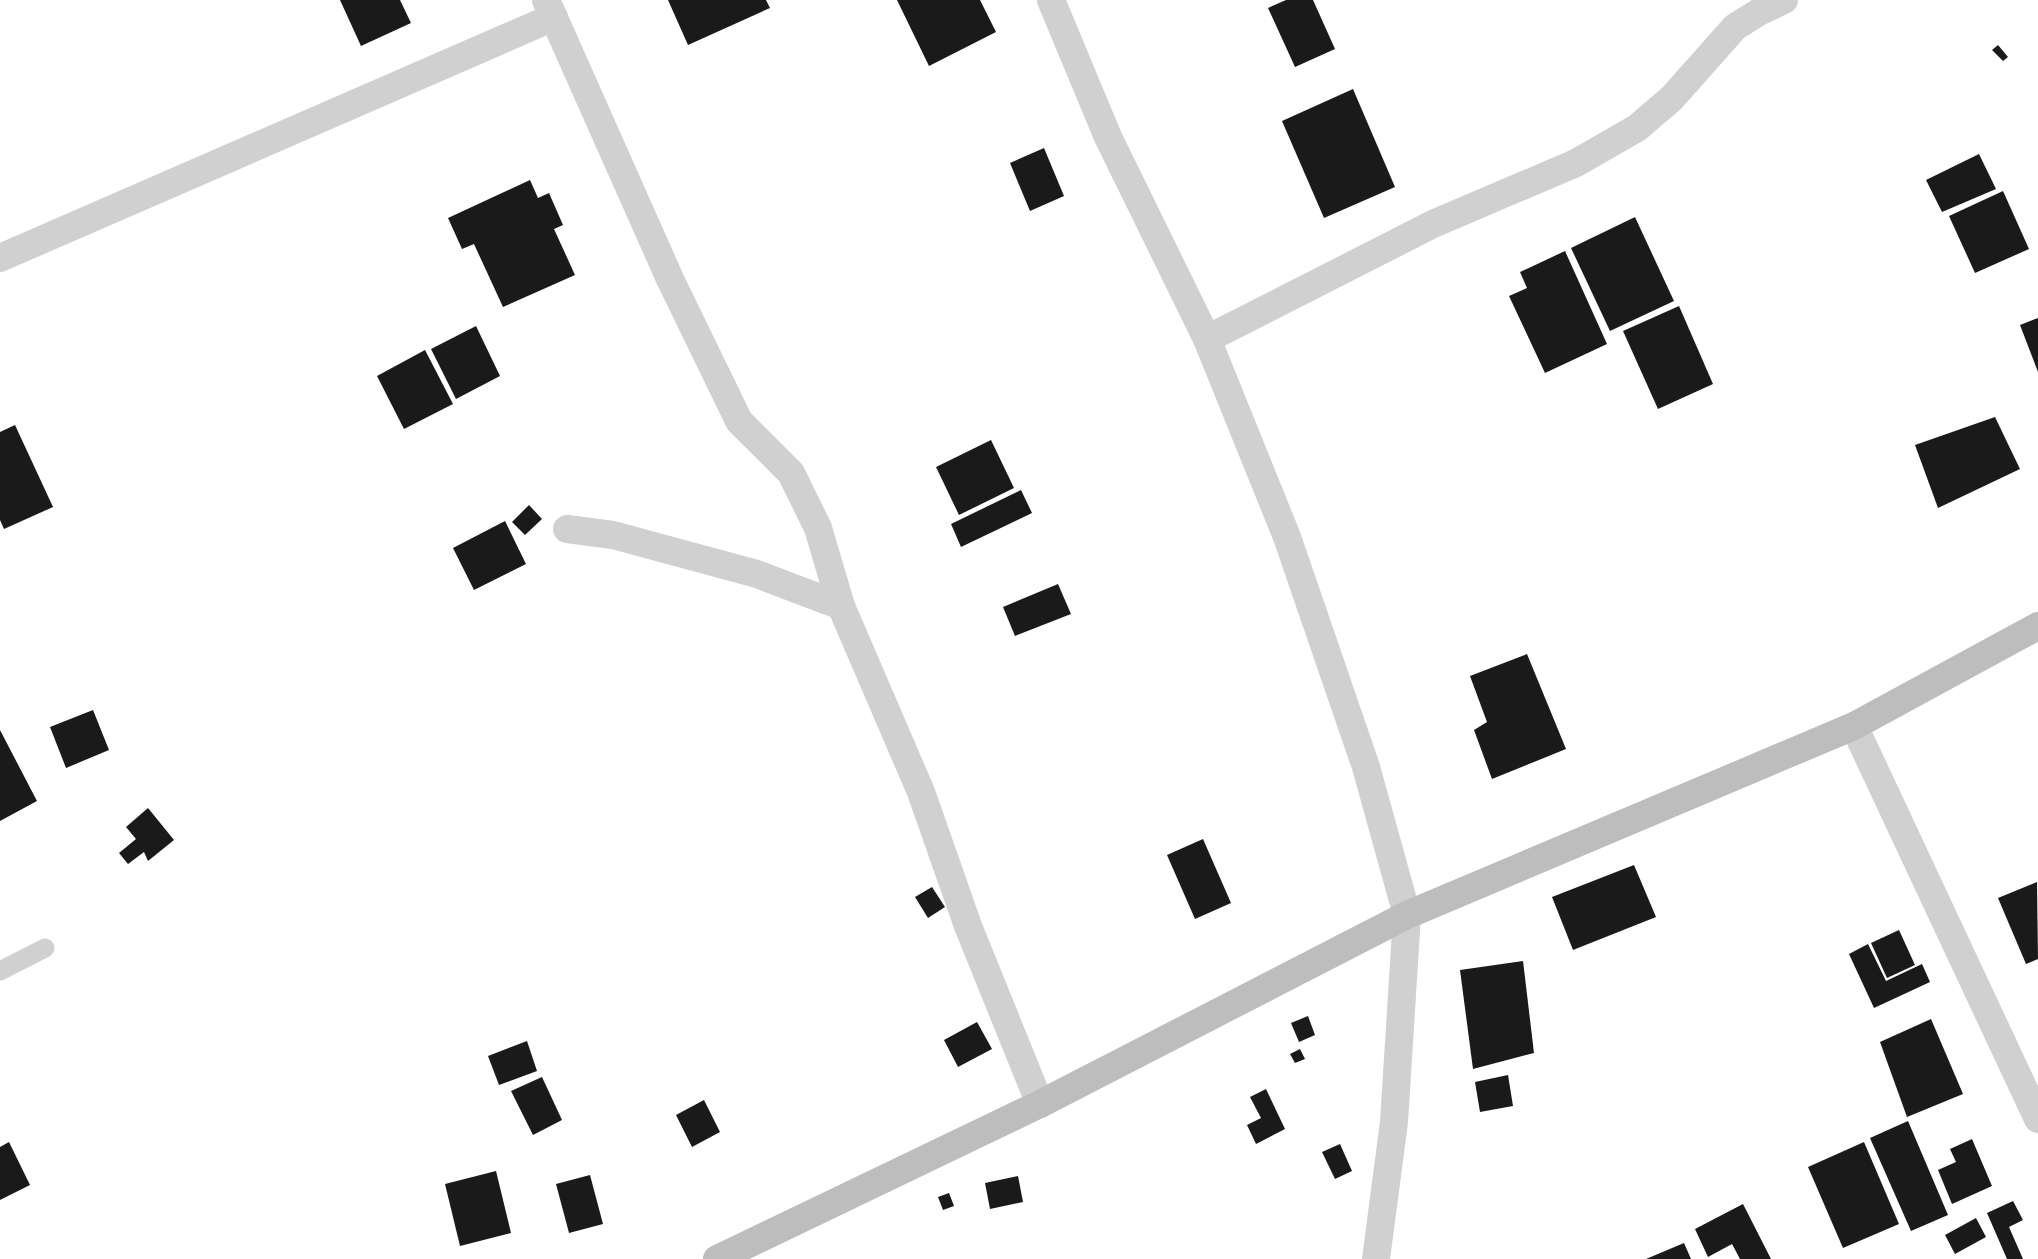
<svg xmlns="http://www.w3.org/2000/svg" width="2038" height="1259" font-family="Commissioner,sans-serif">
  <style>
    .building { fill: #1a1a1a }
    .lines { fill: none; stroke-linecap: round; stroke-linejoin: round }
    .service { stroke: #d0d0d0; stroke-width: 19 }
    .minor { stroke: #d0d0d0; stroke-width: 28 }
    .secondary { stroke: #bdbdbd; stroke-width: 28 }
  </style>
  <rect width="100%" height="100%" fill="#fff"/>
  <g class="building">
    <polygon points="340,0 400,0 411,23 361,46"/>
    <polygon points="668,0 766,0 770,8 688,45"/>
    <polygon points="897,0 980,0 996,32 929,66"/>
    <polygon points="1286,0 1313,0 1335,49 1295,67 1268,8"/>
    <polygon points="1998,45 2008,57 2003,61 1992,50"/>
    <polygon points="1353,89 1395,187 1324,218 1282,121"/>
    <polygon points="1044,148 1064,196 1030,211 1010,163"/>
    <polygon points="1979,154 1996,189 1942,212 1926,180"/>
    <polygon points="530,180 538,198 549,193 563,225 554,229 575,275 503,307 474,244 462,249 448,218"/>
    <polygon points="2003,191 2029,249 1975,273 1949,216"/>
    <polygon points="1635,217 1674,301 1610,331 1571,248"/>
    <polygon points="1565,251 1607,344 1545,373 1509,296 1527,288 1520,272"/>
    <polygon points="1679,306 1713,384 1658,409 1623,331"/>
    <polygon points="2038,318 2038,372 2020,325"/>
    <polygon points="476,326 500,376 456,399 431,349"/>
    <polygon points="425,350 453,404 404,429 377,376"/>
    <polygon points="1995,417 2020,469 1938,508 1915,445"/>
    <polygon points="15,425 53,507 4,529 0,520 0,432"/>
    <polygon points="991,440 1014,488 959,515 936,467"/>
    <polygon points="1021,490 1032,513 961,547 951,524"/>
    <polygon points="529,505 542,519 525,535 512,522"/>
    <polygon points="505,521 526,564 474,590 453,548"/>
    <polygon points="1058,584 1071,614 1015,636 1003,607"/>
    <polygon points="1527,654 1566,749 1492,779 1474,730 1487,722 1470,676"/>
    <polygon points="93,710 109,750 66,768 50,727"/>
    <polygon points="0,730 37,801 0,821"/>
    <polygon points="148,808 174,840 148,861 144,852 128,864 119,853 136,839 126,827"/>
    <polygon points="1203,839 1231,903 1195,919 1167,855"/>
    <polygon points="1634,865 1656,917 1573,950 1552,897"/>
    <polygon points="2037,882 2038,959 2026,964 1998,898"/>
    <polygon points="932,887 945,907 928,918 915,897"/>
    <polygon points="1899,930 1915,965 1887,978 1871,943"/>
    <polygon points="1868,944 1886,981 1922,964 1930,982 1874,1008 1849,954"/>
    <polygon points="1523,961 1534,1053 1473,1069 1460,970"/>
    <polygon points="1308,1016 1315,1035 1299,1042 1291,1023"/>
    <polygon points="1931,1019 1963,1094 1907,1117 1880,1042"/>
    <polygon points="977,1022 992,1049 958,1067 944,1040"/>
    <polygon points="527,1041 537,1071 499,1085 488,1056"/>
    <polygon points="1300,1049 1305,1059 1295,1063 1290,1054"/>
    <polygon points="1508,1075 1513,1106 1480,1112 1475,1082"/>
    <polygon points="542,1077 562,1120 533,1135 511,1091"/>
    <polygon points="1266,1089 1285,1129 1256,1144 1247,1125 1261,1118 1250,1097"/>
    <polygon points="704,1100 720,1132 692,1147 676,1115"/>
    <polygon points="1908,1121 1948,1215 1911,1231 1870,1138"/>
    <polygon points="1972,1139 1992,1186 1952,1204 1938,1170 1956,1162 1950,1149"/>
    <polygon points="9,1142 30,1185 0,1200 0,1147"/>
    <polygon points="1864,1142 1899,1224 1843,1248 1808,1167"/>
    <polygon points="1340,1144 1352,1171 1335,1179 1322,1152"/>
    <polygon points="496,1171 511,1233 460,1246 445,1184"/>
    <polygon points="590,1175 603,1224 569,1233 556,1184"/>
    <polygon points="1018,1176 1023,1202 990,1209 985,1183"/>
    <polygon points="949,1193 954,1206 943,1210 938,1197"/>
    <polygon points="2013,1201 2023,1220 2009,1227 2023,1259 2007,1259 1987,1213"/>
    <polygon points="1743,1204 1771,1259 1740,1259 1732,1244 1708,1257 1695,1229"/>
    <polygon points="1976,1218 1986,1237 1955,1254 1945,1235"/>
    <polygon points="1684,1243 1691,1259 1646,1259"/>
  </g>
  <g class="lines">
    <polyline class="service" points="0,971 45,948"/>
    <g class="minor">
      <polyline points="546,0 670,279 739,421 791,473 818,528 841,606 921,792 968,926 1040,1104"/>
      <polyline points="1051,0 1108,137 1207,339 1287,537 1366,767 1407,915 1394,1122 1376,1259"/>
      <polyline points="0,258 554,17"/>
      <polyline points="1207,339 1433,224 1576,163 1637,128 1672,98 1735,27 1759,12 1784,0"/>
      <polyline points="567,529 613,535 757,574 841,606"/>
      <polyline points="1854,726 2038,1119"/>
    </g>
    <polyline class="secondary" points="717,1259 1040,1104 1407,915 1854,726 2038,626"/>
  </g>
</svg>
